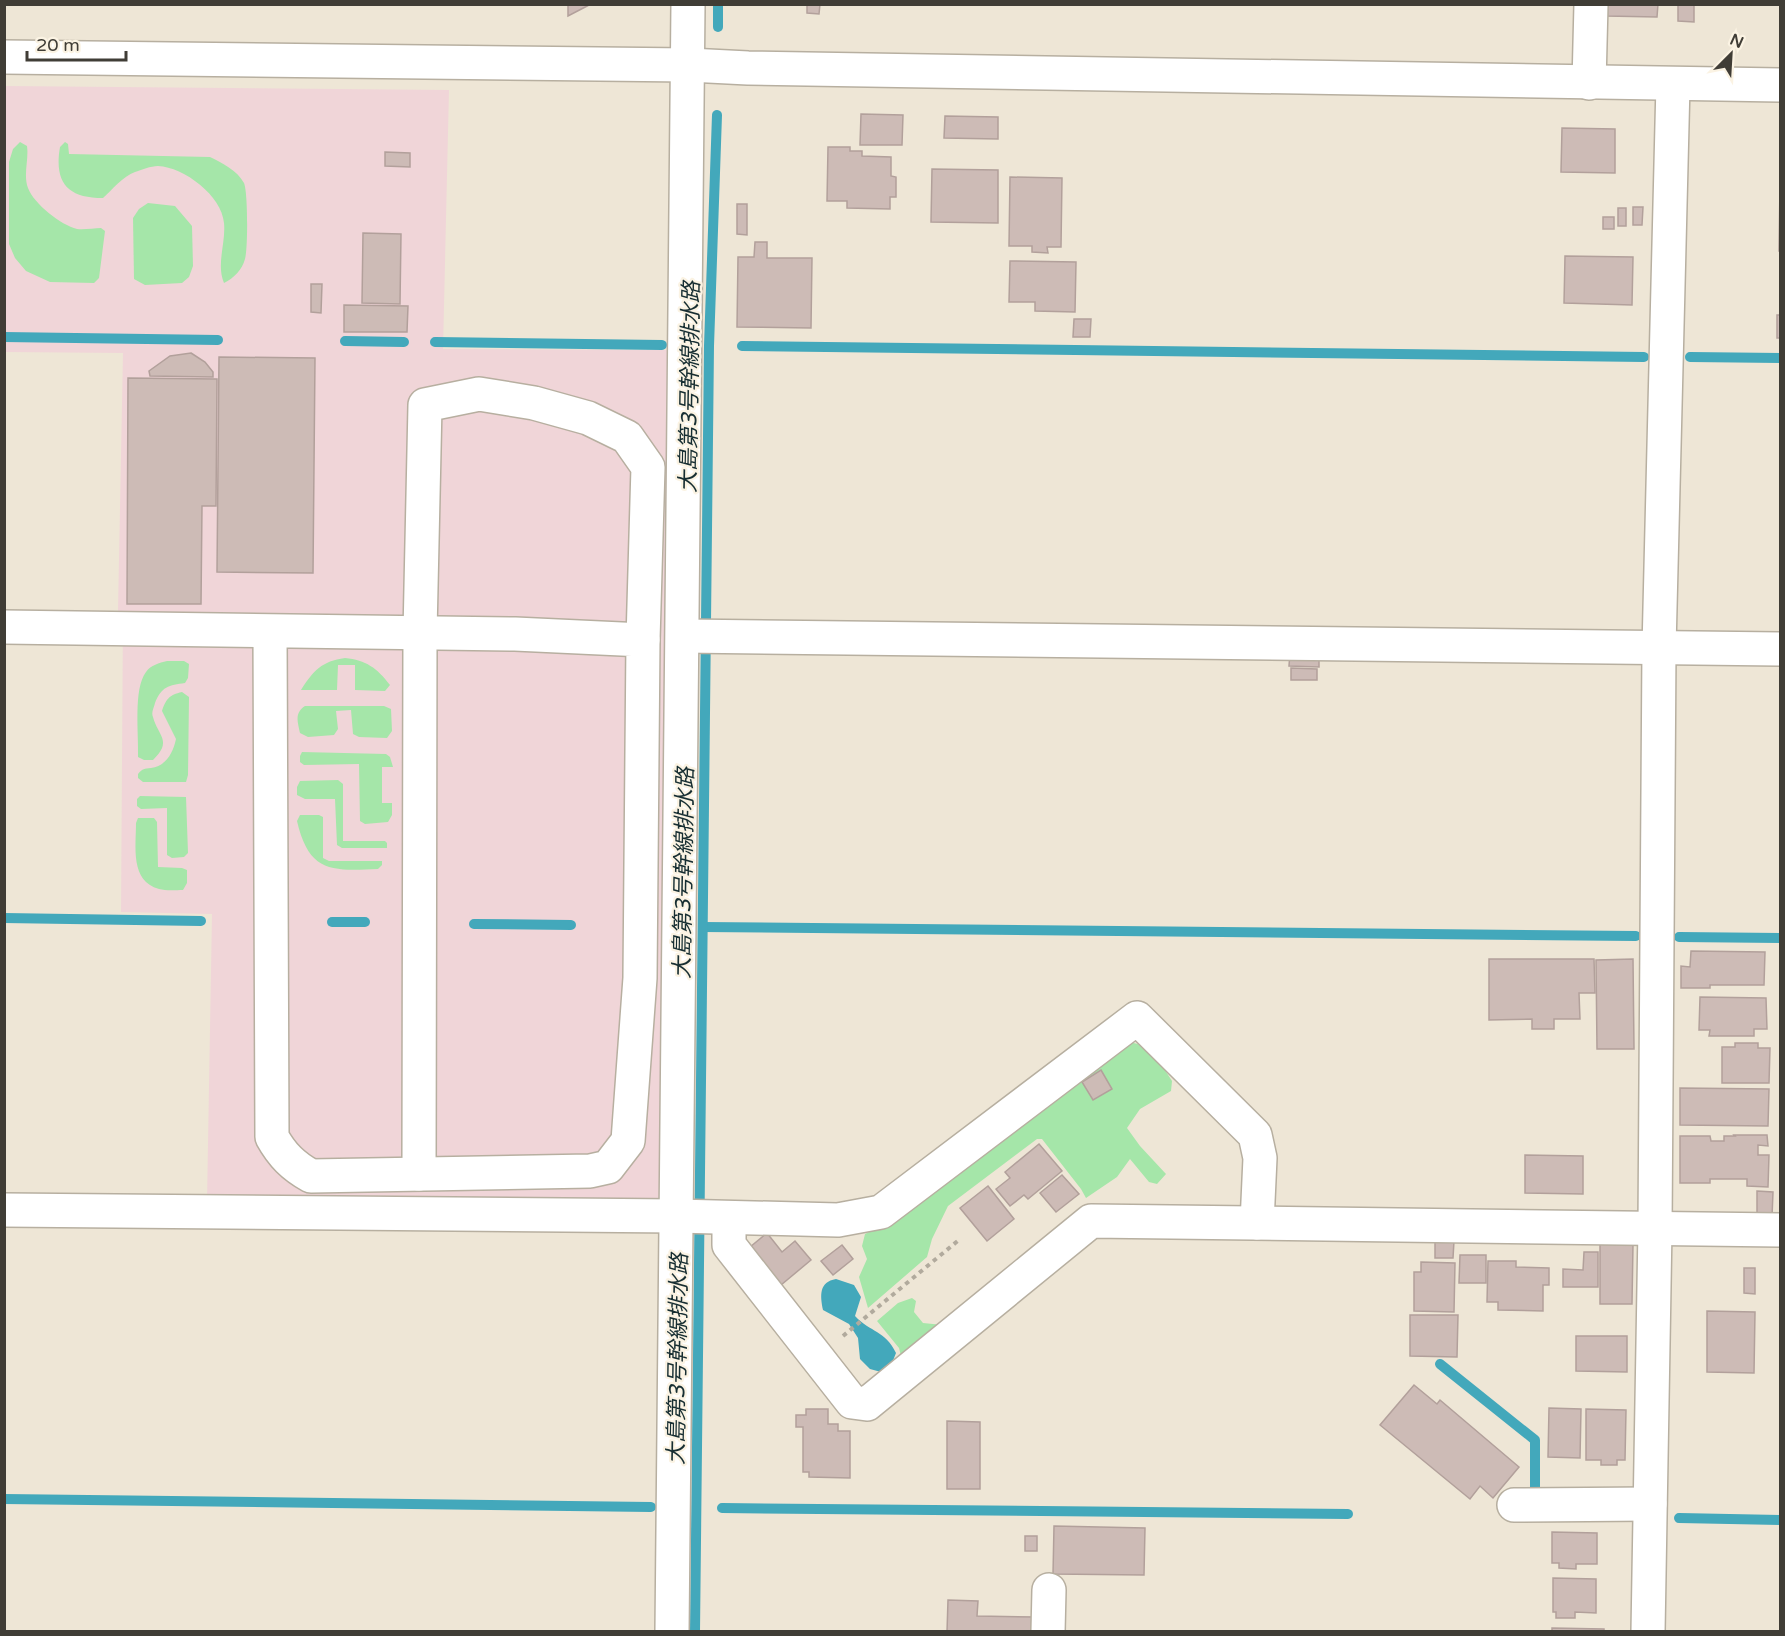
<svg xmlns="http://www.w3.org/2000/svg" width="1785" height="1636" font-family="'Varela Round','Noto Sans JP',sans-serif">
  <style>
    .commercial { fill: #f0d5d8 }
    .green { fill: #a5e6a9 }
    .water { fill: #43a8bb }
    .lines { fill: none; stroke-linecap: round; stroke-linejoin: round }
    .stream { stroke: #43a8bb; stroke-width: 10 }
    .building { fill: #cdbbb6; stroke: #b2a09b; stroke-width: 1.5 }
    .minor-casing { stroke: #b7afa0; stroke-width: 36 }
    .path { stroke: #b1aa9d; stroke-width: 4; stroke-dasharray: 4.5 4.5; stroke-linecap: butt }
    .minor { stroke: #fff; stroke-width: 33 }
    .labels { text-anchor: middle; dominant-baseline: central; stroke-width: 4.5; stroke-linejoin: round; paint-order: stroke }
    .water-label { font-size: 22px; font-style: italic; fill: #172e32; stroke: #fbf3e3 }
  </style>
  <rect width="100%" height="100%" fill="#eee6d6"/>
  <polygon class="commercial" points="5,86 449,90 443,349 671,350 664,1199 207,1202 212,914 121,912 123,613 118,612 123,353 5,352"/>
  <g class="green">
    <path d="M20,142L27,146C29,159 23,175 28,188C34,204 61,225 77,229C84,230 94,228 101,228L105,231L99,278L94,283L50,282L26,271L15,258L9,244V162L13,149Z"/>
    <path d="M65,142L68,144L69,154L210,157C222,163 237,170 244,183C248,192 248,248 245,259C242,270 234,278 224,283C216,264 226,243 224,223C222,196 184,167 158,166C151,166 141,170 135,172C123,176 112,190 103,198C67,198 54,182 60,147Z"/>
    <polygon points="148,203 175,206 192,226 193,266 189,277 182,283 145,285 134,279 133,218 139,209"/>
    <path d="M345,658C366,660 377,668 390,685L385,691L355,690V665H338L337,690H301C313,671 322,661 345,658Z"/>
    <path d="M167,661H184L189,664L188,678L185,683C169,685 161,687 155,703C154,708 151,712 153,717C158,736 173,741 153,760H144L138,757C139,735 133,689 146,672C151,665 159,663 167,661Z"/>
    <path d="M182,692L189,697L188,775L186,782H143L138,778V774C143,768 144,769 151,768C166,766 173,753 176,739L162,711C166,699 169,695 182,692Z"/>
    <path d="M305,706H384L391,709L392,731L387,738L359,737L353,734L351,710L336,711L338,729L334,735L308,737L300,733C298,722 294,713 305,706Z"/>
    <polygon points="302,752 386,754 390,757 393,767 382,767 382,803 392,803 392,815 388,822 365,824 360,821 359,764 304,765 300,762 300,756"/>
    <polygon points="338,780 343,784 343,841 385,841 387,843 387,848 342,848 337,845 335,799 305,799 297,795 297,787 300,781"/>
    <polygon points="140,796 186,797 188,853 184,857 172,858 167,855 167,808 141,809 137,806 137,799"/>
    <path d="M300,815H319L323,817V858L329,861H382V865L378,869C332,871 309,873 297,821Z"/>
    <path d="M138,818H154L157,822L158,867L182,868L187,870V883L183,890C176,890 166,891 159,889C130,881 136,847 136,823Z"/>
    <polygon points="1129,1042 1138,1044 1161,1064 1172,1081 1171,1091 1140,1109 1127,1128 1140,1146 1166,1174 1157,1184 1149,1182 1130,1159 1117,1177 1086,1198 1081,1189 1042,1139 1037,1139 948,1206 932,1239 927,1257 868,1308 859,1277 867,1259 862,1246 865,1234 887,1223"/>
    <polygon points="912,1298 916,1301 914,1312 923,1323 943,1325 901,1356 899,1348 877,1321 898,1303"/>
  </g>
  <path class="water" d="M836,1279L854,1285L861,1297L855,1316C871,1333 885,1330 896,1353L892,1363L881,1372L870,1369L860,1359L858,1338L849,1324L823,1310C820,1295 819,1282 836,1279Z"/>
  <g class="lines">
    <g class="stream">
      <polyline points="718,4 718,27"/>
      <polyline points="4,337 218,340"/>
      <polyline points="345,341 404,342"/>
      <polyline points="435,342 662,345"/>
      <polyline points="742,346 1644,357"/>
      <polyline points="1690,357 1780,358"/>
      <polyline points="4,918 201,921"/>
      <polyline points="332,922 365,922"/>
      <polyline points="474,924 571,925"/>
      <polyline points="703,927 1636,936"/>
      <polyline points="1679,937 1780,938"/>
      <polyline points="1440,1364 1535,1440 1535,1490"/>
      <polyline points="4,1499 651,1507"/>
      <polyline points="722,1508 1348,1514"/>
      <polyline points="1679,1518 1780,1520"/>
      <polyline points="695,1632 709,346 717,115"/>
    </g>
  </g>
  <g class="building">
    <polygon points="568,4 591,4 568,16"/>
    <polygon points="807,4 820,4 819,14 807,13"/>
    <polygon points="1606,4 1658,4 1657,17 1606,16"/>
    <polygon points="1678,4 1694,4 1694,22 1678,21"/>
    <polygon points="861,114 903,115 902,145 860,145"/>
    <polygon points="945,116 998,117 998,139 944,138"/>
    <polygon points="1562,128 1615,129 1615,173 1561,172"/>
    <polygon points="828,147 850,147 850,151 862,151 862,156 891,157 891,176 896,177 896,197 890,197 890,209 847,208 847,201 827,201"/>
    <polygon points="385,152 410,153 410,167 385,166"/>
    <polygon points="932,169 998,170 998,223 931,222"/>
    <polygon points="1010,177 1062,178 1061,247 1047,247 1048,253 1032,252 1032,246 1009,246"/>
    <polygon points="1780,185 1780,251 1779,251"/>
    <polygon points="737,204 747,204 747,235 737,234"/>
    <polygon points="1633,207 1643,207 1642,225 1633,225"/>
    <rect x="1618" y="208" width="8" height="18"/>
    <rect x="1603" y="217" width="11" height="12"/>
    <polygon points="363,233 401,234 400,304 362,303"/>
    <polygon points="755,242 767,242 767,258 812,258 811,328 737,327 738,257 754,257"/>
    <polygon points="1565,256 1633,257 1632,305 1564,303"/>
    <polygon points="1010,261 1076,262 1075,312 1035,311 1035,302 1009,302"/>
    <polygon points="311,284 322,284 321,313 311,312"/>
    <polygon points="344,305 408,306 407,332 344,332"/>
    <rect x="1777" y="315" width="3" height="23"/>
    <polygon points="1074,319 1091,319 1090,337 1073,337"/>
    <polygon points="191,353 205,362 213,372 213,377 150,376 149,371 170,356"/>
    <polygon points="219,357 315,358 313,573 217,572"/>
    <polygon points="128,378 217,379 216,506 202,506 201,604 127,604"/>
    <polygon points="1290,653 1319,653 1319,667 1289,666"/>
    <polygon points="1291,668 1317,669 1317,680 1291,680"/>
    <polygon points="1691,951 1765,952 1764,985 1710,985 1710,988 1681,988 1681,966 1690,967"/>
    <polygon points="1489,959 1594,959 1595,993 1579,993 1580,1019 1554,1019 1554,1029 1532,1029 1532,1019 1489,1020"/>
    <polygon points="1633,959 1634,1049 1597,1049 1596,960"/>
    <polygon points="1700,997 1766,998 1767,1029 1754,1029 1754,1036 1709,1036 1710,1030 1699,1030"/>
    <polygon points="1735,1043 1758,1043 1758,1048 1770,1048 1769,1083 1722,1083 1722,1047 1735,1047"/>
    <polygon points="1101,1070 1112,1089 1093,1100 1082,1082"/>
    <polygon points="1680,1088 1769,1089 1768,1126 1680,1125"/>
    <polygon points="1734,1135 1767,1135 1768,1146 1758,1145 1758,1155 1769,1155 1768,1187 1747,1186 1747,1179 1710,1179 1710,1183 1680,1183 1680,1136 1710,1136 1711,1141 1724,1141 1724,1136 1735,1136"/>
    <polygon points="1039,1144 1062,1171 1028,1199 1024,1195 1010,1206 996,1189 1010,1178 1005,1172"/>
    <polygon points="1525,1155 1583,1156 1583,1194 1525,1193"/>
    <polygon points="1062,1175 1079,1194 1056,1212 1040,1193"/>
    <polygon points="988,1186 1014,1219 987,1241 960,1208"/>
    <polygon points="1757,1191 1773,1192 1772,1217 1757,1216"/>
    <polygon points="767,1233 782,1252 795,1241 811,1260 781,1285 750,1247"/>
    <polygon points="1435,1241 1454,1241 1453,1258 1435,1258"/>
    <polygon points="1600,1243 1633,1244 1632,1304 1600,1304"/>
    <polygon points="842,1245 853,1259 833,1275 821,1261"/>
    <polygon points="1584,1252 1598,1252 1598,1287 1563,1287 1563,1269 1583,1270"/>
    <polygon points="1460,1255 1486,1255 1486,1283 1459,1283"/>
    <polygon points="1488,1261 1516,1261 1516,1267 1549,1268 1549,1285 1543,1285 1543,1311 1498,1310 1498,1302 1487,1302"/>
    <polygon points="1421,1262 1455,1263 1454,1312 1414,1311 1414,1272 1421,1272"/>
    <polygon points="1744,1268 1755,1268 1755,1294 1744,1293"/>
    <polygon points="1707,1311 1755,1312 1754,1373 1707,1372"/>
    <polygon points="1410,1315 1458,1315 1457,1357 1410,1356"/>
    <polygon points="1576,1336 1627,1336 1627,1372 1576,1371"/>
    <polygon points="1414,1385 1437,1404 1440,1400 1519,1467 1493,1498 1480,1486 1470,1499 1380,1425"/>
    <polygon points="1549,1408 1581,1409 1580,1458 1548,1457"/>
    <polygon points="806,1409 828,1409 828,1424 838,1424 838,1431 850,1431 850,1478 809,1477 809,1472 803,1472 803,1427 796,1427 796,1415 806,1415"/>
    <polygon points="1586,1409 1626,1410 1625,1460 1617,1460 1617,1465 1601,1465 1601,1460 1586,1460"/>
    <polygon points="947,1421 980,1422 980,1489 947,1489"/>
    <polygon points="1054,1526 1145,1528 1144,1575 1053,1574"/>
    <polygon points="1552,1532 1597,1533 1597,1564 1576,1564 1576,1569 1559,1568 1559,1563 1552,1563"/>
    <rect x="1025" y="1536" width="12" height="15"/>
    <polygon points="1553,1578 1596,1579 1596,1613 1575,1612 1575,1618 1556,1618 1556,1612 1553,1612"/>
    <polygon points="948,1600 978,1601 977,1616 1035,1617 1035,1632 947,1632"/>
    <polygon points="1552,1628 1604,1629 1604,1632 1552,1632"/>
  </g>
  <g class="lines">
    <defs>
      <g id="minor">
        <polyline points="4,57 689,65 748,68 1780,85"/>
        <polyline points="1589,83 1591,4"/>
        <path d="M4,627L515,634L643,640L640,978L628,1141L608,1167L590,1171L311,1176C293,1166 282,1155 272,1137L270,632"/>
        <polyline points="683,636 1780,649"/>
        <polyline points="419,1174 420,633 425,405 479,394 534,403 588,418 627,437 648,467 643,640"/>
        <polyline points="4,1210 677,1216 838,1220 881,1212 1137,1018 1255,1135 1260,1158 1257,1223"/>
        <polyline points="729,1218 729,1245 852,1402 867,1404 1091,1221 1780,1230"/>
        <polyline points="1514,1505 1650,1504"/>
        <polyline points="672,1632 688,4"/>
        <polyline points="1048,1632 1049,1590"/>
        <polyline points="1648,1632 1655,1228 1659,648 1673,84"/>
      </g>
    </defs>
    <use href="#minor" class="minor-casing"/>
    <polyline class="path" points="843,1336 960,1239"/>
    <use href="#minor" class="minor"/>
  </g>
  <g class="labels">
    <g class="water-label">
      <text transform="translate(690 387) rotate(-89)">大島第3号幹線排水路</text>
      <text transform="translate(684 873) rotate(-89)">大島第3号幹線排水路</text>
      <text transform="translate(678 1359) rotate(-89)">大島第3号幹線排水路</text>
    </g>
  </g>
  <rect width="1785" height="1636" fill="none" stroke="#403d36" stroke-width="12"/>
  <g transform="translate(1731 54) rotate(24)" stroke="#fbf3e3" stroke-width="4.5" paint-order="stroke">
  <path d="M0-4.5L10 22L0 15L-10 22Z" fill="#403d36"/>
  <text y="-9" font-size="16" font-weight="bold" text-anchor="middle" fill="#403d36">N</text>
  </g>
  <path d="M27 51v9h99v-9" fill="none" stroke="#403d36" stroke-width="3"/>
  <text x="36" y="51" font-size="18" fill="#403d36" stroke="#fbf3e3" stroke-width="4.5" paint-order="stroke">20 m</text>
</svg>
